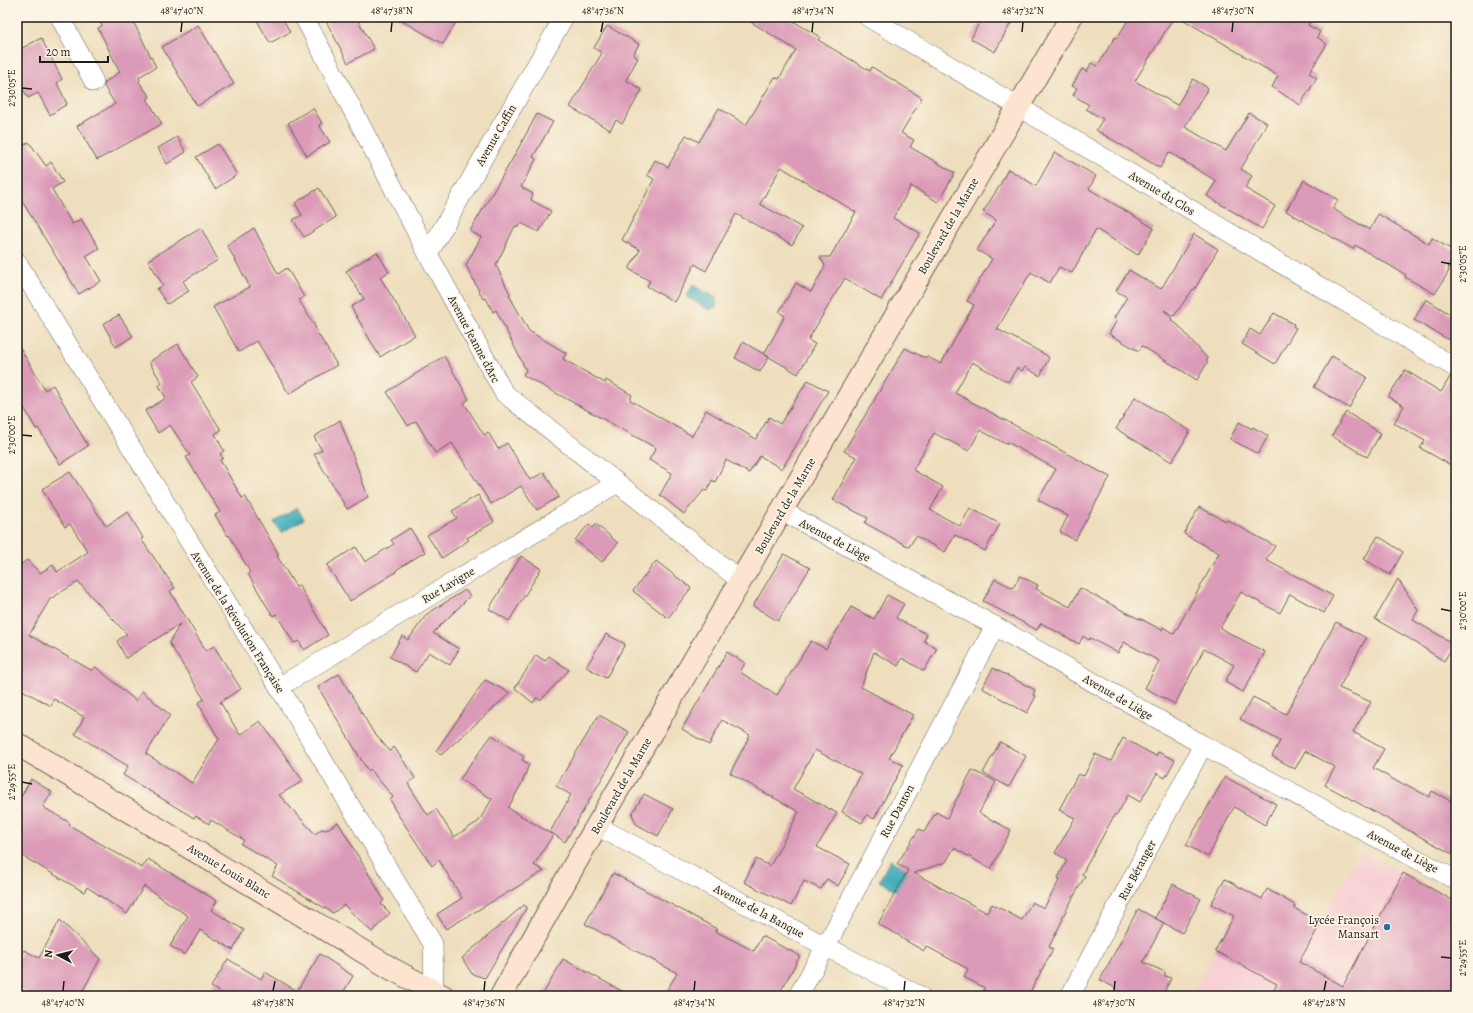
<svg xmlns="http://www.w3.org/2000/svg" width="1473" height="1013" font-family="Alegreya,serif">
  <style>
    .built { fill: #f7cfd4 }
    .water { fill: #3aaab7; stroke: #2b636a }
    .building { fill: #db9ab8; fill-rule: evenodd }
    .lines { fill: none; stroke-linecap: round; stroke-linejoin: round }
    .street-casing { stroke: #666054; stroke-width: 20 }
    .secondary-casing { stroke: #666054; stroke-width: 24 }
    .street { stroke: #fff; stroke-width: 19 }
    .secondary { stroke: #fde4d1; stroke-width: 22 }
    .ticks { fill: none; stroke: #1c1c1c; stroke-width: 1.5 }
    .poi-dot { fill: #1f6fb2; stroke: #fcf5e5; stroke-width: 1.5 }
    .labels { text-anchor: middle; dominant-baseline: central; stroke-width: 3.5; stroke-linejoin: round; paint-order: stroke }
    .street-label { font-size: 12px; fill: #1c1c1c; stroke: #fcf5e5 }
    .poi-label { font-size: 12px; fill: #1c1c1c; stroke: #fcf5e5; text-anchor: end }
    .neatline { fill: none; stroke: #1c1c1c; stroke-width: 1.5 }
    .ticks-label { font-size: 10px; text-anchor: middle; fill: #1c1c1c }
  </style>
  <rect width="100%" height="100%" fill="#fcf5e5"/>
  <filter id="ink" filterUnits="userSpaceOnUse"><feTurbulence type="fractalNoise" baseFrequency=".025" numOctaves="2"/><feDisplacementMap in="SourceGraphic" scale="8" xChannelSelector="R" yChannelSelector="G"/><feConvolveMatrix kernelMatrix="1 2 1 2 8 2 1 2 1" color-interpolation-filters="sRGB"/></filter>
  <filter id="wash" filterUnits="userSpaceOnUse"><feTurbulence type="fractalNoise" baseFrequency=".012" numOctaves="4" result="noise"/><feDisplacementMap in="SourceGraphic" scale="16" xChannelSelector="R" yChannelSelector="G"/><feGaussianBlur stdDeviation="0.9" result="paint"/><feColorMatrix in="noise" values="0 0 0 0 0 0 0 0 0 0 0 0 0 0 0 0 0 1.4 0 .05"/><feComposite in="paint" operator="in"/></filter>
  <g filter="url(#wash)">
    <rect width="100%" height="100%" fill="#eedebd"/>
    <polygon class="built" points="1360,851 1456,903 1456,996 1191,996 1215,951 1285,988"/>
    <g class="water">
      <polygon points="693,285 716,298 717,306 709,310 686,297"/>
      <polygon points="297,508 304,519 281,533 274,522"/>
      <polygon points="890,860 921,877 911,899 879,881"/>
    </g>
    <g id="blocks">
      <g class="building">
        <polygon points="98,17 131,17 156,67 139,77 140,80 139,82 150,97 147,99 162,124 97,160 77,126 115,104 104,86 105,82 120,72 98,28 102,26"/>
        <polygon points="255,17 282,17 290,32 270,43"/>
        <polygon points="324,17 356,17 374,49 348,63"/>
        <polygon points="395,17 459,17 443,44"/>
        <polygon points="743,17 786,17 820,37 818,40 870,71 872,67 922,98 901,133 914,140 910,147 955,173 938,202 911,186 893,218 920,233 881,300 845,278 808,340 815,344 798,374 764,354 785,316 779,312 796,283 811,292 825,266 820,257 830,257 856,212 781,167 760,204 802,228 792,245 736,214 706,271 695,264 674,302 647,286 650,281 629,269 640,250 622,240 654,179 647,175 655,160 668,167 686,135 699,142 719,108 746,125 775,77 779,79 796,50"/>
        <polygon points="982,17 1014,17 995,52 971,39"/>
        <polygon points="1130,17 1174,17 1135,81 1177,105 1193,79 1208,88 1185,127 1226,151 1249,113 1267,123 1241,169 1252,176 1245,188 1275,206 1262,229 1207,196 1216,181 1169,152 1160,168 1096,130 1103,119 1086,109 1089,105 1073,95 1077,88 1072,86 1082,69 1087,72 1091,63 1097,66 1115,37 1117,38"/>
        <polygon points="1179,17 1313,17 1308,25 1320,32 1317,37 1327,44 1309,73 1317,78 1300,105 1272,87 1278,76"/>
        <polygon points="198,25 234,84 197,106 162,47"/>
        <polygon points="607,26 639,44 633,55 638,58 626,80 642,90 622,124 616,120 610,130 570,107 602,53 594,48"/>
        <polygon points="41,38 62,79 57,83 67,104 50,115 38,93 28,98 17,78 17,51"/>
        <polygon points="313,108 322,123 319,125 330,142 307,156 288,123"/>
        <polygon points="537,114 553,122 533,157 536,159 521,187 533,194 531,200 551,211 539,232 521,223 518,227 515,226 496,265 510,294 509,295 529,331 566,353 563,359 605,383 606,380 632,395 630,400 692,436 706,410 756,439 769,417 780,424 808,380 828,391 782,469 760,456 749,473 726,460 715,482 712,480 707,491 704,490 684,514 660,495 672,473 649,460 656,448 523,375 526,370 496,310 493,312 486,298 483,299 466,265 481,237 470,231 513,158"/>
        <polygon points="177,137 186,152 167,164 158,148"/>
        <polygon points="29,142 46,166 51,162 63,182 52,189 72,224 81,219 99,248 86,256 101,281 79,294 17,193 17,149"/>
        <polygon points="218,144 237,175 215,189 196,157"/>
        <polygon points="1055,152 1096,176 1089,189 1154,228 1138,255 1096,229 1072,273 1059,267 1050,283 1031,272 997,329 1046,355 1049,358 1040,376 1025,367 1022,371 1017,368 1008,382 972,362 955,393 1110,477 1075,540 1060,532 1068,516 1038,500 1056,469 1007,442 1006,444 980,430 969,451 934,433 913,470 943,487 930,510 960,526 970,508 1000,524 985,551 955,535 945,552 916,536 909,547 865,523 868,518 833,500 856,457 844,451 905,348 923,357 928,357 941,364 974,305 967,301 992,259 977,250 996,220 983,212 1000,185 1008,169 1036,186"/>
        <polygon points="1304,180 1338,200 1333,209 1370,230 1378,214 1429,244 1432,238 1456,252 1447,266 1449,268 1448,270 1449,271 1435,294 1405,277 1406,275 1355,245 1353,249 1286,211"/>
        <polygon points="319,188 336,217 304,237 293,220 302,215 295,203"/>
        <polygon points="201,228 218,260 183,281 189,291 167,304 157,289 163,285 148,260"/>
        <polygon points="254,228 278,274 287,268 304,297 299,300 316,328 315,329 337,365 289,394 257,341 239,352 213,307 250,287 227,245"/>
        <polygon points="1194,234 1218,249 1194,290 1193,289 1174,316 1164,310 1172,319 1171,320 1178,325 1207,358 1207,363 1197,380 1142,346 1139,351 1109,334 1117,320 1114,318 1127,297 1116,291 1129,270 1161,289"/>
        <polygon points="377,252 389,272 380,277 415,335 380,357 351,307 364,299 346,271"/>
        <polygon points="1426,299 1456,318 1456,344 1414,320"/>
        <polygon points="1274,313 1294,324 1293,326 1296,328 1275,364 1242,344 1250,329 1260,335"/>
        <polygon points="119,315 133,336 116,347 103,324"/>
        <polygon points="743,342 769,357 760,372 735,358"/>
        <polygon points="17,343 45,390 53,385 88,446 60,464 38,428 36,429 17,395"/>
        <polygon points="178,344 198,377 191,382 221,430 215,434 224,451 220,454 223,458 220,460 242,498 245,496 279,555 277,556 296,587 299,585 328,635 304,650 299,641 294,643 276,614 273,616 265,603 248,574 250,572 229,535 228,536 215,515 220,512 186,457 190,455 170,425 158,433 145,411 166,398 159,386 162,383 149,362"/>
        <polygon points="444,356 469,399 464,403 484,435 488,432 498,449 507,443 530,480 544,472 559,497 537,510 521,486 491,504 452,443 435,453 416,421 408,426 387,392"/>
        <polygon points="1332,356 1367,377 1349,408 1314,387"/>
        <polygon points="1405,370 1441,392 1450,377 1456,379 1456,468 1420,448 1425,441 1394,423 1404,406 1388,397"/>
        <polygon points="1135,397 1190,431 1172,462 1116,429"/>
        <polygon points="1346,412 1381,433 1367,457 1332,436"/>
        <polygon points="340,420 368,497 347,509 314,454 322,450 314,437"/>
        <polygon points="1239,422 1252,429 1253,427 1268,436 1258,454 1230,439"/>
        <path d="M70,472L106,526L128,512L143,538L141,539L175,588L170,591L206,651L214,646L241,689L220,702L240,735L260,721L303,781L279,795L315,834L322,829L326,830L338,822L384,900L381,904L390,913L372,932L344,905L333,913L272,876L278,866L241,844L244,840L211,820L209,824L196,816L194,818L123,775L128,766L75,734L84,717L54,699L51,706L17,687V567L27,560L40,573L53,565L57,572L88,552L70,524L65,527L42,489ZM78,582L127,634L117,641L126,658L180,624L169,643L204,699L198,703L219,739L192,783L146,754L170,715L142,691L136,701L96,667L91,670L29,635L50,599Z"/>
        <polygon points="478,495 494,522 467,538 469,540 442,558 427,535 457,518 452,511"/>
        <polygon points="1199,507 1226,521 1227,520 1275,546 1266,560 1333,596 1324,613 1290,594 1280,613 1241,592 1220,628 1265,652 1243,692 1225,682 1234,665 1204,649 1175,704 1145,688 1159,661 1124,642 1118,653 1090,638 1089,640 1083,636 1079,644 1041,623 1037,630 983,601 995,579 1013,588 1020,576 1038,585 1036,589 1070,607 1080,588 1139,619 1139,618 1162,630 1163,627 1174,634 1219,553 1184,534"/>
        <polygon points="589,524 593,528 596,524 618,543 602,562 575,540"/>
        <polygon points="410,528 425,552 396,570 396,572 350,601 327,565 356,547 365,562 394,544 391,540"/>
        <polygon points="1378,536 1403,552 1390,575 1364,559"/>
        <polygon points="784,554 810,568 778,621 753,606"/>
        <polygon points="521,556 541,569 509,621 489,609"/>
        <polygon points="656,561 691,588 668,618 633,591"/>
        <polygon points="1398,579 1418,610 1413,620 1454,644 1444,661 1410,639 1375,619"/>
        <polygon points="465,590 470,596 433,633 459,649 450,665 429,652 416,672 390,657 402,636 408,640 427,614"/>
        <polygon points="887,595 904,604 896,618 927,634 924,641 937,648 924,671 902,658 898,666 874,652 861,687 913,715 889,758 903,765 874,819 867,815 862,823 842,812 861,774 815,750 793,789 837,813 817,847 850,864 838,886 827,879 821,889 804,881 791,906 744,882 756,859 770,866 799,812 730,773 750,735 722,720 709,745 682,729 727,652 745,663 740,672 777,695 811,641 826,649 851,607 874,619"/>
        <polygon points="1336,622 1366,638 1339,688 1371,702 1353,732 1384,749 1373,768 1405,786 1405,784 1429,797 1432,791 1456,804 1456,856 1325,785 1335,767 1305,751 1295,769 1272,756 1280,741 1240,719 1253,697 1286,714"/>
        <polygon points="606,634 625,644 606,678 586,667"/>
        <polygon points="536,655 545,661 549,656 569,670 541,700 536,698 533,703 515,688"/>
        <polygon points="993,668 1035,690 1033,695 1036,696 1027,713 982,688"/>
        <polygon points="339,674 373,732 390,751 394,747 415,778 408,784 428,815 436,809 454,837 479,821 492,799 460,779 492,735 524,757 522,760 529,764 522,783 508,808 553,835 534,865 544,871 446,929 437,914 462,898 439,860 432,866 393,807 394,806 390,800 393,797 370,769 368,771 318,687"/>
        <polygon points="485,680 510,693 441,755 436,751"/>
        <polygon points="599,715 629,732 565,842 550,832 571,795 556,786"/>
        <polygon points="1123,738 1156,756 1158,752 1175,760 1165,778 1157,773 1140,802 1128,795 1117,815 1115,814 1082,874 1085,876 1062,918 1063,919 1049,947 1053,949 1028,996 994,996 983,990 985,988 964,977 968,969 926,946 924,951 901,938 902,937 878,924 908,870 897,864 919,829 924,832 936,812 947,818 972,770 996,782 979,813 1011,830 991,869 954,848 946,862 914,873 987,913 992,904 1022,920 1032,902 1044,908 1060,879 1058,878 1067,860 1055,853 1075,818 1059,810 1078,774 1084,776 1095,754 1111,761"/>
        <polygon points="1000,742 1026,756 1009,787 983,773"/>
        <polygon points="1225,777 1276,804 1265,825 1234,807 1208,857 1186,845"/>
        <polygon points="31,779 52,792 43,807 70,823 69,825 142,868 148,859 217,901 211,910 244,930 233,950 200,930 185,955 170,946 188,916 144,886 127,914 87,887 84,892 17,853 17,804"/>
        <polygon points="644,794 673,809 658,836 636,824 632,814"/>
        <polygon points="613,873 717,929 715,931 754,951 762,936 800,956 778,996 664,996 677,973 585,924"/>
        <polygon points="1403,873 1456,902 1456,996 1271,996 1277,984 1215,951 1234,916 1211,904 1225,879 1262,899 1267,889 1295,905 1294,908 1321,923 1299,962 1343,986"/>
        <polygon points="1173,884 1201,899 1182,933 1155,918"/>
        <polygon points="524,905 527,907 485,978 472,974 462,958"/>
        <polygon points="1138,909 1164,923 1143,962 1165,972 1165,976 1171,978 1162,996 1131,996 1100,980"/>
        <polygon points="60,920 100,959 80,996 31,996 17,988 17,960 24,950 39,958"/>
        <polygon points="320,954 353,976 341,996 226,996 211,987 228,959 261,979 265,972 297,991"/>
        <polygon points="563,959 631,996 542,996"/>
      </g>
    </g>
  </g>
  <g filter="url(#ink)">
    <use href="#blocks" fill-opacity="0" stroke="#666054" stroke-width="1"/>
    <g class="lines">
      <defs>
        <g id="street">
          <polyline points="60,17 94,82"/>
          <polyline points="304,17 428,254 504,393 741,581"/>
          <polyline points="868,17 1456,368"/>
          <polyline points="428,254 564,17"/>
          <polyline points="17,262 279,687 433,944 434,990"/>
          <polyline points="782,511 995,626 1203,745 1456,880"/>
          <polyline points="279,687 617,483"/>
          <polyline points="597,826 920,996"/>
          <polyline points="798,996 826,946 995,626"/>
          <polyline points="1070,996 1203,745"/>
        </g>
        <g id="secondary">
          <polyline points="17,744 392,969 443,996"/>
          <polyline points="501,996 585,846 1071,17"/>
        </g>
      </defs>
      <use href="#street" class="street-casing"/>
      <use href="#secondary" class="secondary-casing"/>
      <use href="#street" class="street"/>
      <use href="#secondary" class="secondary"/>
    </g>
  </g>
  <path class="ticks" d="M181,32L182,22M391,32L392,22M601,32L603,22M812,32L813,22M1022,32L1023,22M1232,32L1233,22M22,88L32,89M1441,262L1451,264M22,435L32,436M1441,609L1451,611M22,782L32,784M1441,957L1451,958M63,991L64,981M273,991L275,981M484,991L485,981M694,991L695,981M904,991L905,981M1114,991L1115,981M1324,991L1326,981"/>
  <circle class="poi-dot" cx="1387" cy="927" r="4"/>
  <g class="labels">
    <g class="street-label">
      <text transform="translate(496 135) rotate(-60)">Avenue Caffin</text>
      <text transform="translate(1162 193) rotate(31)">Avenue du Clos</text>
      <text transform="translate(948 226) rotate(-60)">Boulevard de la Marne</text>
      <text transform="translate(474 339) rotate(62)">Avenue Jeanne d'Arc</text>
      <text transform="translate(785 506) rotate(-60)">Boulevard de la Marne</text>
      <text transform="translate(835 540) rotate(28)">Avenue de Liège</text>
      <text transform="translate(448 585) rotate(-31)">Rue Lavigne</text>
      <text transform="translate(238 622) rotate(58)">Avenue de la Révolution Française</text>
      <text transform="translate(1118 697) rotate(30)">Avenue de Liège</text>
      <text transform="translate(621 786) rotate(-60)">Boulevard de la Marne</text>
      <text transform="translate(897 811) rotate(-62)">Rue Danton</text>
      <text transform="translate(1403 851) rotate(28)">Avenue de Liège</text>
      <text transform="translate(1137 870) rotate(-62)">Rue Béranger</text>
      <text transform="translate(229 871) rotate(31)">Avenue Louis Blanc</text>
      <text transform="translate(759 911) rotate(28)">Avenue de la Banque</text>
    </g>
    <g class="poi-label">
      <text x="1379" y="920">Lycée François<tspan x="1379" dy="14">Mansart</tspan></text>
    </g>
  </g>
  <rect width="1473" height="1013" fill="none" stroke="#fcf5e5" stroke-width="44"/>
  <g transform="translate(58 955) rotate(277)" stroke="#fcf5e5" stroke-width="3" paint-order="stroke">
  <path d="M0-3L7 15L0 10L-7 15Z" fill="#1c1c1c"/>
  <text y="-6" font-size="11" font-weight="bold" text-anchor="middle" fill="#1c1c1c">N</text>
  </g>
  <path d="M40 56v6h68v-6" fill="none" stroke="#1c1c1c" stroke-width="2"/>
  <text x="46" y="56" font-size="12" fill="#1c1c1c" stroke="#fcf5e5" stroke-width="3" paint-order="stroke">20 m</text>
  <rect x="22" y="22" width="1429" height="969" class="neatline"/>
  <g class="ticks-label">
    <text x="182" y="14">48°47'40"N</text>
    <text x="392" y="14">48°47'38"N</text>
    <text x="603" y="14">48°47'36"N</text>
    <text x="813" y="14">48°47'34"N</text>
    <text x="1023" y="14">48°47'32"N</text>
    <text x="1233" y="14">48°47'30"N</text>
    <text transform="translate(11 88) rotate(-90)" y="4">2°30'05"E</text>
    <text transform="translate(1462 264) rotate(-90)" y="4">2°30'05"E</text>
    <text transform="translate(11 435) rotate(-90)" y="4">2°30'00"E</text>
    <text transform="translate(1462 611) rotate(-90)" y="4">2°30'00"E</text>
    <text transform="translate(11 782) rotate(-90)" y="4">2°29'55"E</text>
    <text transform="translate(1462 958) rotate(-90)" y="4">2°29'55"E</text>
    <text x="63" y="1006">48°47'40"N</text>
    <text x="273" y="1006">48°47'38"N</text>
    <text x="484" y="1006">48°47'36"N</text>
    <text x="694" y="1006">48°47'34"N</text>
    <text x="904" y="1006">48°47'32"N</text>
    <text x="1114" y="1006">48°47'30"N</text>
    <text x="1324" y="1006">48°47'28"N</text>
  </g>
</svg>
